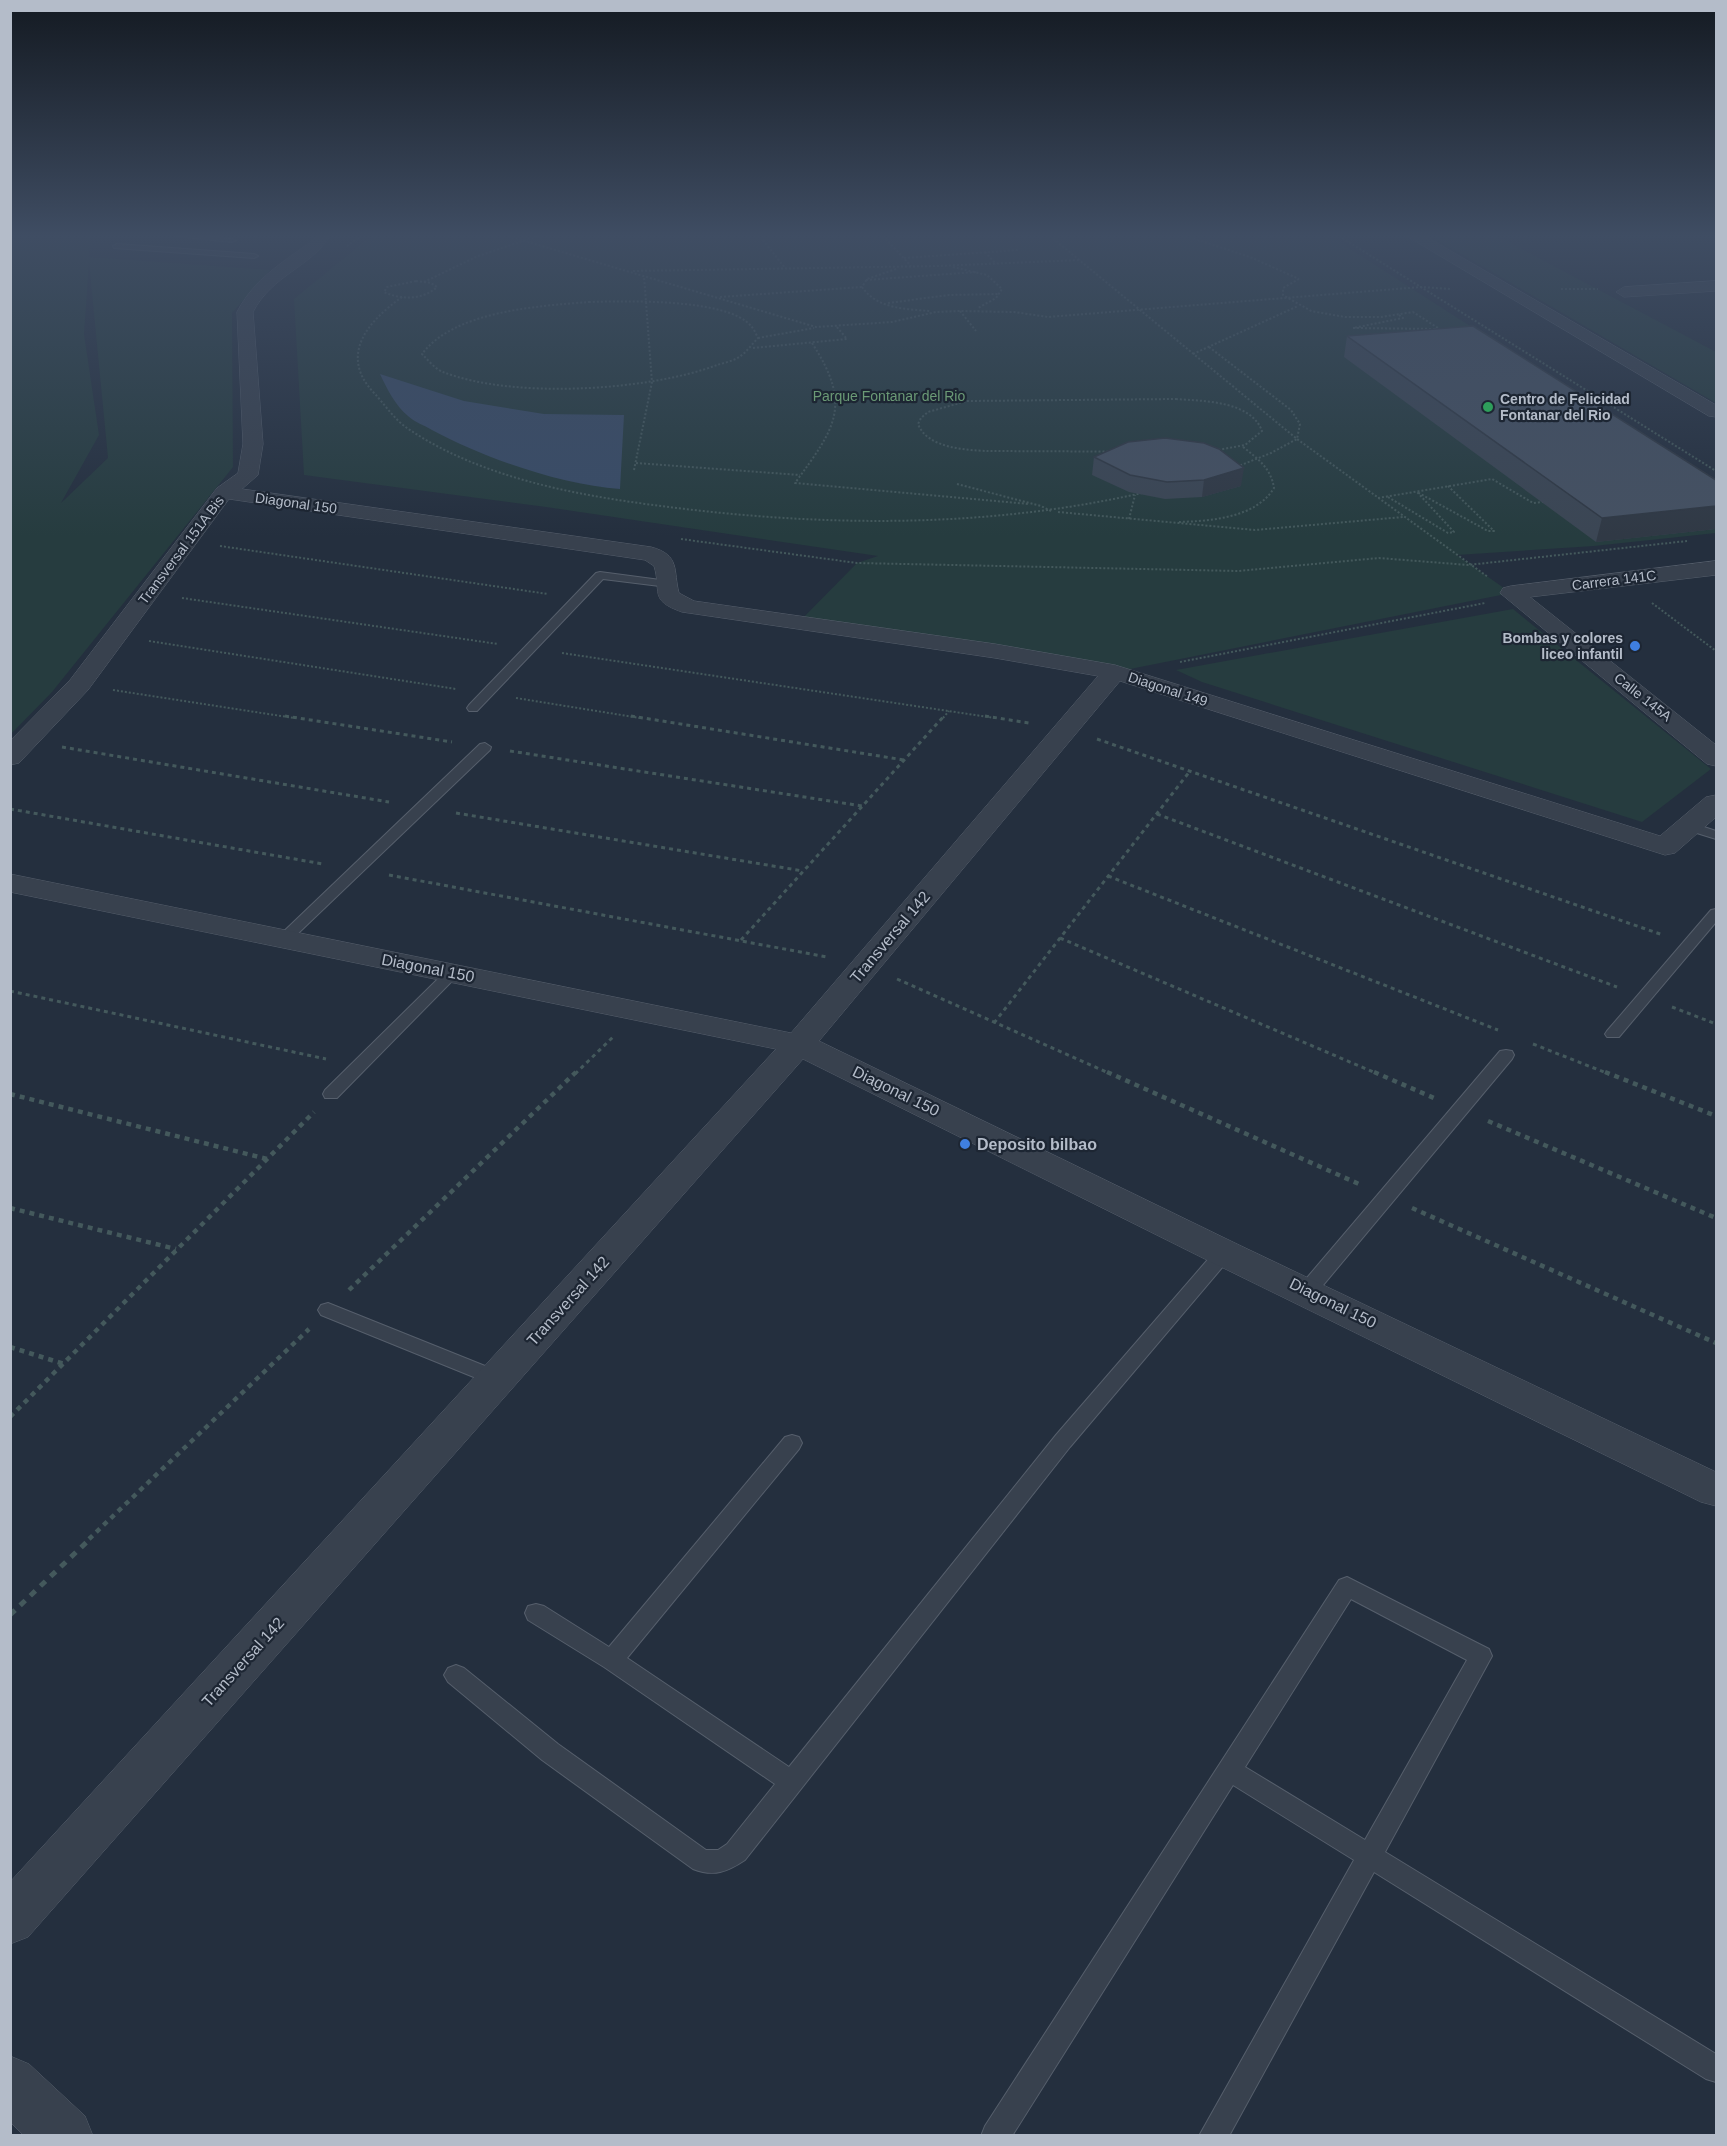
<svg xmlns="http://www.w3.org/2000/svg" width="1727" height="2146" font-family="Helvetica,sans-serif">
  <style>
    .green { fill: #263c3f; fill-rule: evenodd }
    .water { fill: #394c67 }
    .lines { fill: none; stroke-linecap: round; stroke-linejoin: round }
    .service-casing { stroke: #565f6c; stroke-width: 2 }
    .minor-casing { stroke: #565f6c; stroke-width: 1 }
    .path-far3 { stroke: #44595c; stroke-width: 2; stroke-dasharray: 2 2; stroke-linecap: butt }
    .path-far2 { stroke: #44595c; stroke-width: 3; stroke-dasharray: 4 4; stroke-linecap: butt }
    .path-far1 { stroke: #44595c; stroke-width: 4.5; stroke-dasharray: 5 5; stroke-linecap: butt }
    .path { stroke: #44595c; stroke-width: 5; stroke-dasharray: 7 7; stroke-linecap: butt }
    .service { fill: #38414e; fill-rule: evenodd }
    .minor { fill: #38414e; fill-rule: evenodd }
    .wall { fill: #3b4654 }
    .shaded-wall { fill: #303945 }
    .building { fill: #455162; stroke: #303945; stroke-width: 1.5 }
    .leisure-dot { fill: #2e9e5b; stroke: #1d2633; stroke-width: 2 }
    .shop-dot { fill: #3f7fe0; stroke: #1d2633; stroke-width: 2 }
    .labels { text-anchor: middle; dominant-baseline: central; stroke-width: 4.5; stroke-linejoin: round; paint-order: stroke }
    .far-park-label { font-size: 14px; fill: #6b9a76; stroke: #1d2633 }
    .far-poi-label { font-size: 14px; font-weight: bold; fill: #b4bcc9; stroke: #1d2633; text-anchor: start }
    .far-street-label { font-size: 14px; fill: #b4bcc9; stroke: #1d2633 }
    .street-label { font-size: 16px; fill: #b4bcc9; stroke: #1d2633 }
    .poi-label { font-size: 16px; font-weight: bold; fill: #b4bcc9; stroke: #1d2633; text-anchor: start }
  </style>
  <rect width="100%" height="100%" fill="#242f3e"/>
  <g class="green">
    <path d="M11,236H90L89,257L270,270L232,313L233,467L52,692L11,734ZM89,262L108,458L61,503L99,435L84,334Z"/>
    <polygon points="371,236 1330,236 1716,484 1716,533 1594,546 1457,555 1511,593 1115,672 798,623 857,563 878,556 546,507 304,475 294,299"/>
    <polygon points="1431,236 1497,236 1716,352 1716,403"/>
    <polygon points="1513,609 1711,769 1642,822 1202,682 1176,670"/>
  </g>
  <path class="water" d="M380,374L464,401L544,414L624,415L620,489C561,485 484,458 432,430C424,425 414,422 408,416C395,405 387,389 380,374Z"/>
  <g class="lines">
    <defs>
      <g id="service">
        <polygon points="176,236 210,236 236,240 232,242"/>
        <polygon points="117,244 254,254 258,256 254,258 114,248 113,246"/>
        <polygon points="600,572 668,581 674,584 668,587 603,579 477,711 469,711 467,708 469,705 596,573"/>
        <polygon points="485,743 491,747 490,750 289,942 279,942 276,939 279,936 480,744"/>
        <polygon points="1689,822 1716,831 1716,839 1684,829 1682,826"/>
        <polygon points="1716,909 1716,922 1619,1037 1607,1037 1605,1034 1607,1031 1711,910"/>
        <polygon points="452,968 460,973 457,976 337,1098 325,1098 323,1094 325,1090 447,970"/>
        <polygon points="1506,1050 1512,1051 1514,1055 1512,1059 1314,1296 1307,1298 1300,1296 1298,1291 1300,1286 1500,1051"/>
        <path d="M1224,1247L1231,1249L1233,1253L1231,1257L1070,1447L745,1860C727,1872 714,1877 693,1869L542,1760L448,1682L444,1675L448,1668L456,1665L464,1668L558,1744L706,1850H718L727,1844L775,1784L604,1667L528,1620L525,1613L528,1606L536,1604L544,1606L609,1647L785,1437L792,1435L799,1437L802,1443L799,1449L627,1658L789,1767L1056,1435L1217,1249Z"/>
        <polygon points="328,1303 505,1374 508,1379 505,1384 498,1386 491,1384 321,1315 318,1310 321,1305"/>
        <path d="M1347,1577L1489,1649L1492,1656L1385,1852L1716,2054V2082L1706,2079L1374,1872L1229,2136H1199L1354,1860L1233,1785L1012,2136H981L985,2126L1339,1580ZM1351,1599L1467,1660L1365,1840L1245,1767Z"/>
      </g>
      <g id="minor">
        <path d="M316,236H330C311,267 272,275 253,312L263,444L258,475L242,489L651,547C681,555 673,571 679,593L694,601L995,644L1115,665L1660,836L1706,797L1716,795V817L1675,853L1665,855L1120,681L819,1041L1237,1244L1716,1472V1506L1701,1502L1211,1262L803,1059L28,1937L10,1944V1882L776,1049L10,892V874L791,1033L1098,676L995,658L682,612C648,600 662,592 654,566L645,560L229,499L88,690L19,763L10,765V741L70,680L217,488L238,473L243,444L237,312C254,279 283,262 312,241Z"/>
        <polygon points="1407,236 1425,236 1716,405 1716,417 1709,416"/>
        <polygon points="1716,281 1716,291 1624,297 1616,292 1624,287"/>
        <polygon points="1716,561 1716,575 1530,597 1716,745 1716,766 1707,764 1500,593 1503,588 1511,586"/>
        <polygon points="10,2056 29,2064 85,2116 93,2136 24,2136 10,2122"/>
      </g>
    </defs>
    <use href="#service" class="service-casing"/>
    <use href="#minor" class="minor-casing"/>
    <g class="path-far3">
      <polyline points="508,236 816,327 892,322 936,312 959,311 1014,312 1048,317 1421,287 1451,289"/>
      <polyline points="883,236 911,266"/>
      <polyline points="1050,236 1297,439 1488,577"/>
      <polyline points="1186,236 1250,257 1299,279"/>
      <polyline points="1339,236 1716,471"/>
      <polyline points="763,240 785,268"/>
      <polyline points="347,246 361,236"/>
      <polyline points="985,252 996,264"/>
      <polyline points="904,258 1019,250"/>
      <polyline points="953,267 987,275 1002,289 996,298 978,308"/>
      <path d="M896,269L867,279L862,287C877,309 906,309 930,311"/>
      <polyline points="633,271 938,266 1081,260"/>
      <polyline points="1299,279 1283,288 1283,295 1311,311 1345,317 1381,317 1413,312 1438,328"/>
      <polyline points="866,280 976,272"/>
      <path d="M416,281L431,283L437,287C423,300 401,300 384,292L387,287Z"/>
      <polyline points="424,282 478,256 538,236"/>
      <polyline points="1561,289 1598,289"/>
      <path d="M402,297C367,322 338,356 375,394C385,405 395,420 407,428C482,479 580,496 669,507C827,527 987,528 1142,493"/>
      <polyline points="720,297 862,287"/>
      <path d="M589,302C624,301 728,298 751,326C754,329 756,334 758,338C752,344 746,353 739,357C733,361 724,363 717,365C648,391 512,399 443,372C435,369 428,360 422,354C454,311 538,306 589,302Z"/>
      <polyline points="888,303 949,295 999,294"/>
      <polyline points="960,311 976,331"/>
      <polyline points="1399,315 1403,318 1353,328 1439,329 1435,329"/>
      <polyline points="758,338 814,328"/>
      <path d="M812,343C853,406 835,428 795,483L1029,504"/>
      <polyline points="1209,347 1291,410 1300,424 1297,439 1271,453 1236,467"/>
      <polyline points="753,348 847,339 836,326"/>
      <polyline points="1193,354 1298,306"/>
      <path d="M1176,399C1204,401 1251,401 1262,431L1245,445L1207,452L987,451C965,450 927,448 918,424L921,418L928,412L967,401Z"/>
      <polyline points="636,463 800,475"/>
      <polyline points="634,470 652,382 644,276"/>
      <polyline points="957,484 1041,506 1051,511"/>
      <polyline points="1388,497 1448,533 1454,532 1417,492 1488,531 1494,531 1448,486"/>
      <polyline points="1378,498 1492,479 1533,503 1543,502"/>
      <polyline points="1058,512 1255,530 1403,517"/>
      <polyline points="1129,519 1135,495"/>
      <path d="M1179,522C1210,521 1256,518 1274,488C1271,468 1258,459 1242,446"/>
      <polyline points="681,539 857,563 1238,571 1379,558 1468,565 1687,541"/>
      <polyline points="220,546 548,594"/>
      <polyline points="182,598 498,644"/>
      <polyline points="1652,603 1716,651"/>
      <polyline points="149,641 456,689"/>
      <polyline points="562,653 995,718"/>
      <polyline points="1180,662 1485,603"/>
      <polyline points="113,690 294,718"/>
      <polyline points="516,698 640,718"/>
      <polyline points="943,718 949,711"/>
    </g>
    <g class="path-far2">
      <polyline points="285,716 452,742"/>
      <polyline points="631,716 904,760"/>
      <polyline points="985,716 1029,723"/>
      <polyline points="1097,739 1663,935"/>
      <polyline points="62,747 389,802"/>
      <polyline points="510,751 862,806"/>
      <polyline points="10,809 323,864"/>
      <polyline points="456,813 803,871"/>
      <polyline points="1157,814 1617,987"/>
      <polyline points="389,875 827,957"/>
      <polyline points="1108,876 1498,1030"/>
      <polyline points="1060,938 1378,1074"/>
      <polyline points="741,940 944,716"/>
      <polyline points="897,979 1111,1074"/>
      <polyline points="10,991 326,1059"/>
      <polyline points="1672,1007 1716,1024"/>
      <polyline points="994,1023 1190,771"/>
      <polyline points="1533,1044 1609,1074"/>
      <polyline points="575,1074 614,1036"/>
    </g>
    <g class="path-far1">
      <polyline points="1107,1072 1359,1184"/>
      <polyline points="1374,1072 1434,1098"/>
      <polyline points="1605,1072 1716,1116"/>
      <polyline points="10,1094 267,1159"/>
      <polyline points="1488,1121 1716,1218"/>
      <polyline points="10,1208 176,1249"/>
      <polyline points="1412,1208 1716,1343"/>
      <polyline points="349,1290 576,1072"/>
      <polyline points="10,1347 64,1364"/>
      <polyline points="10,1417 314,1112"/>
      <polyline points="89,1539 309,1329"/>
    </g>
    <polyline class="path" points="10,1615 91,1538"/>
    <use href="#service" class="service"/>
    <use href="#minor" class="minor"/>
  </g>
  <g class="wall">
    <polygon points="1347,336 1716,480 1716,529 1596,542 1344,357"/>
    <polygon points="1094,457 1241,486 1202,497 1165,499 1129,492 1092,475"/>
  </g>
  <g class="shaded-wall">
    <polygon points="1244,468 1241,486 1202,497 1204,480"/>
    <polygon points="1716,506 1716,529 1596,542 1602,518"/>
  </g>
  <g class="building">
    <polygon points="1473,326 1716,480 1716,506 1602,518 1347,336"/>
    <polygon points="1165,438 1204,443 1219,449 1244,468 1204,480 1167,482 1130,475 1094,457 1128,442"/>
  </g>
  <linearGradient id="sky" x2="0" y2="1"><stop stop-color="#141a22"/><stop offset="0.44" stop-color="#3f4d63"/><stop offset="1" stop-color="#3f4d63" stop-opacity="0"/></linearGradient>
  <rect width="1727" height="536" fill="url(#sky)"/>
  <circle class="leisure-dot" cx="1488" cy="407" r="6"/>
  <g class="shop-dot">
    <circle cx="1635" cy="646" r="6"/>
    <circle cx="965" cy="1144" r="6"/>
  </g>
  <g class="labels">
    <g class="far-park-label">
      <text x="889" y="396">Parque Fontanar del Rio</text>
    </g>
    <g class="far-poi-label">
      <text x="1500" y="399">Centro de Felicidad<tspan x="1500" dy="16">Fontanar del Rio</tspan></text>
      <text x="1623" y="638" text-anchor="end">Bombas y colores<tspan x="1623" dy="16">liceo infantil</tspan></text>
    </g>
    <g class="far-street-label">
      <text transform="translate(296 503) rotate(8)">Diagonal 150</text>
      <text transform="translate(181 550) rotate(-53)">Transversal 151A Bis</text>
      <text transform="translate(1614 580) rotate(-7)">Carrera 141C</text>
      <text transform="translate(1168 689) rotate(18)">Diagonal 149</text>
      <text transform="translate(1643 697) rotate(38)">Calle 145A</text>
    </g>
    <g class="street-label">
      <text transform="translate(890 937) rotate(-50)">Transversal 142</text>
      <text transform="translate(428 968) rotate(11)">Diagonal 150</text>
      <text transform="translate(896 1091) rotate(26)">Diagonal 150</text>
      <text transform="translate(568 1301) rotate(-48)">Transversal 142</text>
      <text transform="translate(1333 1303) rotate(26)">Diagonal 150</text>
      <text transform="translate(243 1662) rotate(-48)">Transversal 142</text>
    </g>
    <g class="poi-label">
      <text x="977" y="1144">Deposito bilbao</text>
    </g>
  </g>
  <rect width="1727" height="2146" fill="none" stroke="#b4bcc9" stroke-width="24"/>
</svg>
